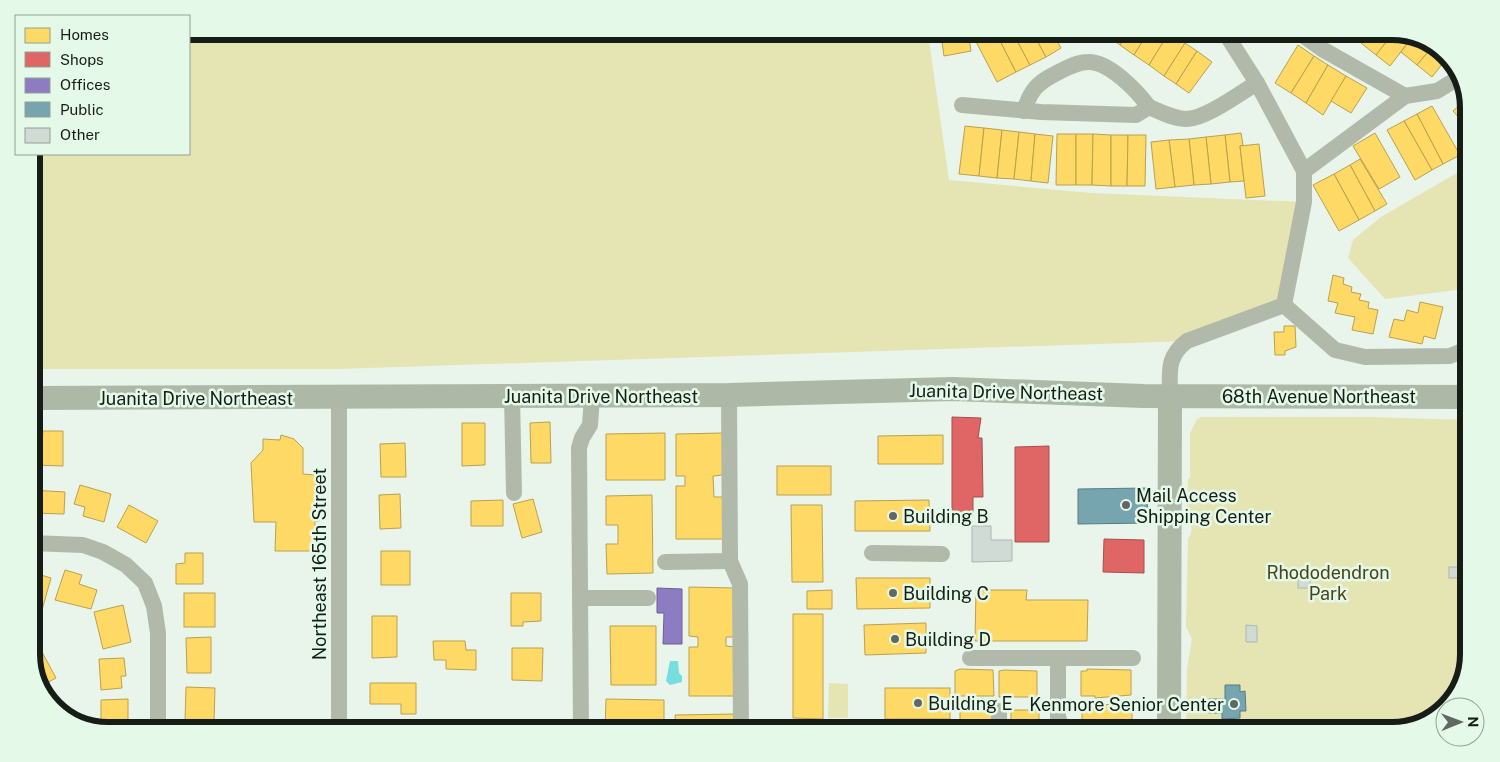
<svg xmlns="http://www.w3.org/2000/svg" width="1500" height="762" font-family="'Public Sans',sans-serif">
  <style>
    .green { fill: #e5e4b3 }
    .water { fill: #76dee0 }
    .homes { fill: #ffd966; stroke: #b9a14e }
    .shops { fill: #e06666; stroke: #a3504e }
    .offices { fill: #8e7cc3; stroke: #6a608f }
    .public { fill: #76a5af; stroke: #597c81 }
    .building { fill: #d1dbd6; stroke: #acb6b1 }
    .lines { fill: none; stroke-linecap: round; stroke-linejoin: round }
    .minor { stroke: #b1b9aa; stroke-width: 16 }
    .secondary { stroke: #aeb8a7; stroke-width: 24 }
    .poi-dot { fill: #606861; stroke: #e4f9e8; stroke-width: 2 }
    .labels { text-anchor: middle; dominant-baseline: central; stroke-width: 5; stroke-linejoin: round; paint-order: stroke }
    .street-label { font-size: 18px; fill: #161d17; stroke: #e4f9e8 }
    .poi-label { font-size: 18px; fill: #161d17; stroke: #e4f9e8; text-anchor: start }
    .park-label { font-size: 18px; fill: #48431a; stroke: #e4f9e8 }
    .rim { fill: none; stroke: #161d17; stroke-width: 6 }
  </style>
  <rect width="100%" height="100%" fill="#e9f4eb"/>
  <g class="green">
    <polygon points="189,31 942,31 928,34 949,180 1091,193 1304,202 1284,305 1187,341 338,369 31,369 31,154 189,154"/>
    <polygon points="1469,166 1469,296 1456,290 1385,299 1348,258 1353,240 1381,217"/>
    <path d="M1202,417H1367L1469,420V654L1461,688L1434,718L1392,731H1186L1187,669L1192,639L1186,627L1188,539C1195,529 1190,522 1188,512C1186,501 1188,489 1188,479L1190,478V433L1197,419Z"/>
    <polygon points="829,683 848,684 848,718 828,718"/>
  </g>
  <polygon class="water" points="670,661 678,661 679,673 682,676 682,682 670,685 666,681"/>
  <g class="homes">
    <polygon points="968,31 971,51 944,56 941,35"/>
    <polygon points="983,31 995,31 1016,72 997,82 973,36"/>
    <polygon points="995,31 1012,31 1030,65 1016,72"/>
    <polygon points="1012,31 1032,31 1046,57 1030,65"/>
    <polygon points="1032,31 1052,31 1061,48 1046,57"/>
    <polygon points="1105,31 1128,31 1120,45 1104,34"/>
    <polygon points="1128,31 1149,31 1134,55 1120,45"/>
    <polygon points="1149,31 1170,31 1149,65 1134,55"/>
    <polygon points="1170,31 1186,31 1191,34 1164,76 1149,65"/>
    <polygon points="1345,31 1359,31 1353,38"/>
    <polygon points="1371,31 1394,32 1376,55 1361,43"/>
    <polygon points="1394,32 1413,36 1390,66 1376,55"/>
    <polygon points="1413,36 1426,39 1433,46 1417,65 1401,52"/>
    <polygon points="1185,43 1197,51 1176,84 1164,76"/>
    <polygon points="1298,45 1314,56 1291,93 1275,83"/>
    <polygon points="1433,46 1447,58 1432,77 1417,65"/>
    <polygon points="1197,51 1212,62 1189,93 1176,84"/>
    <polygon points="1314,56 1328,65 1306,103 1291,93"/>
    <polygon points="1328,65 1346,76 1323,115 1306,103"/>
    <polygon points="1346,76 1367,88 1351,113 1331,101"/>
    <polygon points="1466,99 1469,103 1469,129 1453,111"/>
    <polygon points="1432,106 1460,155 1443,164 1417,114"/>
    <polygon points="1417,114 1443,164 1432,170 1404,121"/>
    <polygon points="1404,121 1432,170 1415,180 1387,130"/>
    <polygon points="965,126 984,128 979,176 959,174"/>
    <polygon points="984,128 1002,130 997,178 979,176"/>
    <polygon points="1002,130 1019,132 1014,179 997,178"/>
    <polygon points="1019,132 1035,134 1031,181 1014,179"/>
    <polygon points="1241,133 1243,145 1240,146 1244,181 1230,182 1225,135"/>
    <polygon points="1375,133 1400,177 1379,189 1353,146"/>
    <polygon points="1035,134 1053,136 1048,183 1031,181"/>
    <polygon points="1057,134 1076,134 1076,185 1056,185"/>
    <polygon points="1076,134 1093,134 1092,185 1076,185"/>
    <polygon points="1093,134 1111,135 1111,186 1092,185"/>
    <polygon points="1111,135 1128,135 1127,186 1111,186"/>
    <polygon points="1128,135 1146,135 1145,186 1127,186"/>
    <polygon points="1225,135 1230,182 1211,184 1206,137"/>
    <polygon points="1206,137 1211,184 1194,185 1189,139"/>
    <polygon points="1189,139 1194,185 1175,187 1169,140"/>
    <polygon points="1169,140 1175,187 1156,189 1151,142"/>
    <polygon points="1259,144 1265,196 1246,198 1240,146"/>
    <polygon points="1360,159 1387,204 1375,211 1350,165"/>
    <polygon points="1350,165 1375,211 1359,220 1334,174"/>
    <polygon points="1334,174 1359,220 1339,231 1313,185"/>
    <polygon points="1333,275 1344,278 1343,284 1352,287 1351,292 1361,294 1359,300 1369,302 1368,308 1378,310 1373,334 1352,330 1355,317 1335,313 1338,303 1328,301"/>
    <polygon points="1420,302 1443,307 1435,339 1424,336 1422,344 1389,337 1394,319 1404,321 1407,310 1418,313"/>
    <polygon points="1284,326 1295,326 1296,347 1285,351 1285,355 1275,355 1274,332 1284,332"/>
    <polygon points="550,422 551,463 531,463 530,423"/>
    <polygon points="462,423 485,423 485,465 462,466"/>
    <polygon points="43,431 63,431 63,466 32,465 32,442 42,442"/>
    <polygon points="665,433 665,480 606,480 606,434"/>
    <polygon points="723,433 723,475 713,476 714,497 723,497 723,539 676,539 676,486 685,486 685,476 676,476 676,434"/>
    <polygon points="281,435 294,439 303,448 303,474 316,475 315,500 319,500 319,521 315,521 315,551 275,551 276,522 254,522 251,463 263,450 263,439 280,440"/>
    <polygon points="943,435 943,464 878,464 878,436"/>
    <polygon points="405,443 406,477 381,477 380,444"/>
    <rect x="777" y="466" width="54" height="29"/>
    <polygon points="80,485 111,494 104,522 83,516 85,507 74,504"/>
    <polygon points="31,490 65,492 64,514 31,513"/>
    <polygon points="400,494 401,528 380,529 379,495"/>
    <polygon points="652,495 653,573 607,574 606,544 618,544 618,525 606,525 606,496"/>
    <polygon points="533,499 542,532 522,538 513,504"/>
    <polygon points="503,500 503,526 471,526 471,501"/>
    <polygon points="929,500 930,531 855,531 855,501"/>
    <polygon points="129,505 158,521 146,543 117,527"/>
    <polygon points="791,505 822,505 823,582 792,582"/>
    <rect x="381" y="551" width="29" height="34"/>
    <polygon points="185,553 203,553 203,584 176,584 176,564 185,563"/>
    <polygon points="65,570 82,575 79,584 97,590 91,609 55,600"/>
    <polygon points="31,572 51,578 42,610 31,607"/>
    <polygon points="856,578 930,578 930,608 857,609"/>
    <polygon points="689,587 735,588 735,637 726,637 726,646 735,647 736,696 689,696 689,647 698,647 698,637 689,636"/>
    <polygon points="832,590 832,609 807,609 807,591"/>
    <polygon points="976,590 1027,590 1026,600 1088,600 1087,641 975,641"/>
    <rect x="184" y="593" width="31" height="34"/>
    <polygon points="511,593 541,593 541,621 523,622 523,626 511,626"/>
    <polygon points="123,605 131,642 103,649 94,612"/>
    <polygon points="793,614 823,614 823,719 793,718"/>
    <polygon points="372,616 397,616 397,657 372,658"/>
    <polygon points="926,623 926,653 865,655 864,625"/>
    <polygon points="610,626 656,626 656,685 611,685"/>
    <polygon points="211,637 211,673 187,673 186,638"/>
    <polygon points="433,641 465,641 466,650 476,650 476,670 446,669 446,660 434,660"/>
    <polygon points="512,648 543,648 542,681 512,680"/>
    <polygon points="41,650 56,678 41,686 31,655"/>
    <polygon points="124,658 126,676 121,676 122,688 101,690 99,659"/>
    <polygon points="960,669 993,670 994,696 955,696 955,671"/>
    <polygon points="1087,669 1131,670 1131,695 1095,698 1095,696 1081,696 1081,671 1087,671"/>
    <polygon points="1004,670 1037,671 1037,697 999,697 999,671"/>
    <polygon points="370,683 416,683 416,714 401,714 401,704 370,704"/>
    <polygon points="186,687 215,688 214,722 185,721"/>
    <rect x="885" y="688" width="65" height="31"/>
    <polygon points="128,699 128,720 119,721 119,731 101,729 101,700"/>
    <polygon points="606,699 664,700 664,731 605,731"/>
    <polygon points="1096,704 1132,706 1132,731 1082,731 1082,707 1096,707"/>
    <polygon points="960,708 993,708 994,731 960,731"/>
    <rect x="1011" y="710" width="28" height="21"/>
    <polygon points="736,714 736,731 676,731 675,715"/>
    <rect x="805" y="724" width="26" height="7"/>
    <polygon points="948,728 948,731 917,731 917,729"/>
  </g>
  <g class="shops">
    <polygon points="952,417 981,418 978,438 982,438 983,497 973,497 973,516 952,516"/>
    <polygon points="1049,446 1049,542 1015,542 1015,447"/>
    <polygon points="1104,539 1144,540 1144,573 1103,572"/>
  </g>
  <polygon class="offices" points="657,588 682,589 682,644 663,644 664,613 657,613"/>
  <g class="public">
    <polygon points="1147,488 1148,523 1078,524 1078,489"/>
    <polygon points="1225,685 1240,685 1240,692 1245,691 1246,711 1240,711 1240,718 1222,719 1222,713 1209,713 1209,699 1225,699"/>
  </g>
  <g class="building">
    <polygon points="972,526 991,526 991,540 1012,540 1012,561 972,562"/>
    <rect x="1449" y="567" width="9" height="11"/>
    <rect x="1298" y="569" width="12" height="19"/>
    <polygon points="1246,625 1257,626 1257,642 1246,642"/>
    <polygon points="1257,722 1257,731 1229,731 1229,723"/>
  </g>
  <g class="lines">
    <g class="minor">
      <polyline points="1297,31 1322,49 1405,96"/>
      <path d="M962,105L1041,112L1136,115L1149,107C1161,112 1174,119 1187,119C1207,118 1240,93 1257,83"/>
      <path d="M1024,111C1030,91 1037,83 1055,74C1065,69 1076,62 1088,62C1109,61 1138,92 1149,107"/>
      <polyline points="1304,171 1405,96 1437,91 1460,77"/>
      <polyline points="1284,305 1335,350 1365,357 1450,356 1469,348"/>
      <polyline points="729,395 730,561 740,584 741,731"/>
      <polyline points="512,396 514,493"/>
      <path d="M1170,396C1170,372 1166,357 1187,341L1284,305L1304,202V171L1257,83L1224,31"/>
      <polyline points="31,543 83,545 103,552 126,565 145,583 154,606 158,633 158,731"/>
      <polyline points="872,553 942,554"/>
      <polyline points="665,562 730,561"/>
      <polyline points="580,598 648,598"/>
      <polyline points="970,658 1133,658"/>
      <polyline points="1058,658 1058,717 1063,731"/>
      <polyline points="339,731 339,397"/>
      <polyline points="453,731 460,728"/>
      <polyline points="581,731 579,448 582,438 590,425 592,396"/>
      <polyline points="999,731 999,711"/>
    </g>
    <g class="secondary">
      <polyline points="31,398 729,395 953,389 1143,396 1469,397"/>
      <polyline points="1169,731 1170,396"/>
    </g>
  </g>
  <g class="poi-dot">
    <circle cx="1126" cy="505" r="5"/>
    <circle cx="893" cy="516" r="5"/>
    <circle cx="893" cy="593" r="5"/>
    <circle cx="895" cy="639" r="5"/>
    <circle cx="918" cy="703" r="5"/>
    <circle cx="1234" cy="704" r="5"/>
  </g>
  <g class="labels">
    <g class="street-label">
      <text transform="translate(1006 392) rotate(1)">Juanita Drive Northeast</text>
      <text x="601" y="396">Juanita Drive Northeast</text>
      <text x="1319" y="396">68th Avenue Northeast</text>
      <text x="196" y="398">Juanita Drive Northeast</text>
      <text transform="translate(319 564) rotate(-90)">Northeast 165th Street</text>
    </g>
    <g class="poi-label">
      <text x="1136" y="495">Mail Access<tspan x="1136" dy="21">Shipping Center</tspan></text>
      <text x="903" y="516">Building B</text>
      <text x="903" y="593">Building C</text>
      <text x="905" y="639">Building D</text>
      <text x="928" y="703">Building E</text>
      <text x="1224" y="704" text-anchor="end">Kenmore Senior Center</text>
    </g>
    <g class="park-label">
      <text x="1328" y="572">Rhododendron<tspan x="1328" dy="21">Park</tspan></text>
    </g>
  </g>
  <path d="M0 0H1500V762H0ZM108 40H1392A68 68 0 0 1 1460 108V654A68 68 0 0 1 1392 722H108A68 68 0 0 1 40 654V108A68 68 0 0 1 108 40Z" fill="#e4f9e8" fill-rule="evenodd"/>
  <path class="rim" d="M108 40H1392A68 68 0 0 1 1460 108V654A68 68 0 0 1 1392 722H108A68 68 0 0 1 40 654V108A68 68 0 0 1 108 40Z"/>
  <rect x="15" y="15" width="175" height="140" fill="#e4f9e8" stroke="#92a194"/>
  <rect x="25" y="28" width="25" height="15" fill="#ffd966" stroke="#92a194"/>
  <text x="60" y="40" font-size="15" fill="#161d17">Homes</text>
  <rect x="25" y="52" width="25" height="15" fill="#e06666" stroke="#92a194"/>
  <text x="60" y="65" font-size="15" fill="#161d17">Shops</text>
  <rect x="25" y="78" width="25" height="15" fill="#8e7cc3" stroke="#92a194"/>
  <text x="60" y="90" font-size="15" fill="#161d17">Offices</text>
  <rect x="25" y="102" width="25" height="15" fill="#76a5af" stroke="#92a194"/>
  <text x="60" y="115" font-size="15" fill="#161d17">Public</text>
  <rect x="25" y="128" width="25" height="15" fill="#d1dbd6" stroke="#92a194"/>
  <text x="60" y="140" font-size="15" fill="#161d17">Other</text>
  <g transform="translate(1460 722) rotate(89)"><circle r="24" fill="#e4f9e8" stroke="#92a194"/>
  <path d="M0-4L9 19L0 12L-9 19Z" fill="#606861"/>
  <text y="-8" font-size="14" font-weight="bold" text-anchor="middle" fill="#161d17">N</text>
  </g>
</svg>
